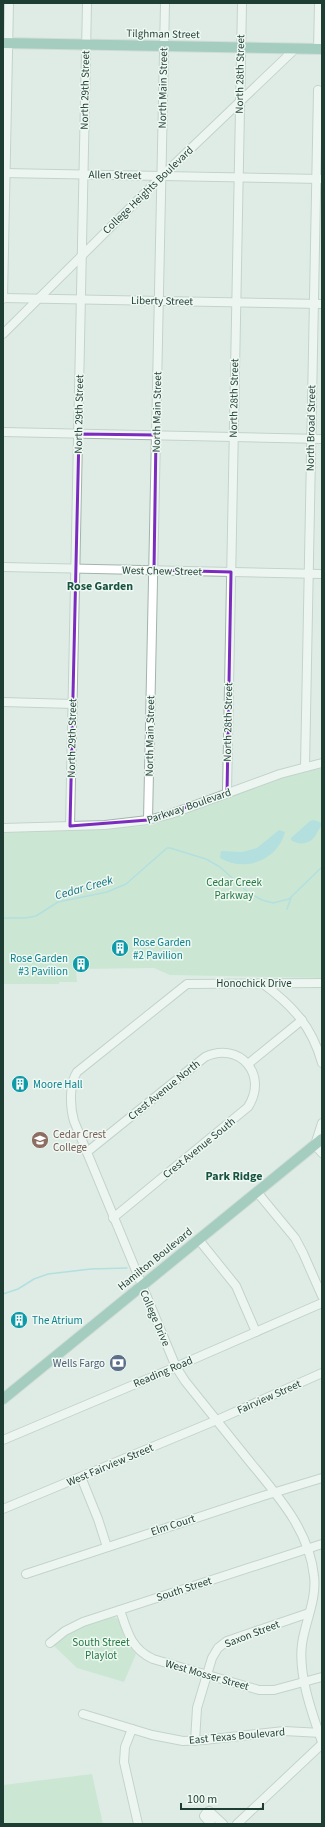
<svg xmlns="http://www.w3.org/2000/svg" width="325" height="1827" font-family="'Source Sans 3',sans-serif">
  <style>
    .green { fill: #b4e0be }
    .water { fill: #7fced8 }
    .lines { fill: none; stroke-linecap: round; stroke-linejoin: round }
    .stream { stroke: #7fced8; stroke-width: 1.5 }
    .minor-casing { stroke: #a1b4ac; stroke-width: 10 }
    .major-casing { stroke: #c0c9c6; stroke-width: 12 }
    .minor { stroke: #fff; stroke-width: 8 }
    .major { stroke: #5ea791; stroke-width: 10 }
    .marked { fill: none; stroke: #7b2cbf; stroke-width: 3; stroke-linejoin: round }
    .labels { text-anchor: middle; dominant-baseline: central; stroke-width: 3; stroke-linejoin: round; paint-order: stroke }
    .street-label { font-size: 11px; fill: #1e3e34; stroke: #eff8f3 }
    .park-label { font-size: 11px; fill: #247941; stroke: #eff8f3 }
    .culture-label { font-size: 11px; fill: #0d838f; stroke: #eff8f3; text-anchor: start }
    .education-label { font-size: 11px; fill: #785e54; stroke: #eff8f3; text-anchor: start }
    .service-label { font-size: 11px; fill: #4e5e75; stroke: #eff8f3; text-anchor: end }
    .neighbourhood-label { font-size: 12px; font-weight: bold; fill: #185241; stroke: #eff8f3 }
    .water-label { font-size: 12px; font-style: italic; fill: #127280; stroke: #eff8f3 }
  </style>
  <rect width="100%" height="100%" fill="#deece5"/>
  <g class="green">
    <path d="M322,768V978L170,975L154,968L76,969L77,982H59V984H3V833C25,832 47,831 68,829C96,826 124,829 152,825L285,777Z"/>
    <polygon points="114,1617 118,1619 127,1644 136,1654 124,1682 77,1668 53,1645 76,1629"/>
    <polygon points="92,1774 103,1824 3,1824 3,1785"/>
  </g>
  <g class="water">
    <path d="M314,820L322,823C322,827 320,827 318,831C313,843 302,847 291,840V838L310,821Z"/>
    <path d="M279,830L285,832C278,860 245,873 220,858L221,851L242,852L257,848Z"/>
  </g>
  <g class="lines">
    <g class="stream">
      <polyline points="287,909 291,898"/>
      <polyline points="3,918 25,918 36,916 58,902 107,892 126,884 167,848 170,848 206,859 220,867 249,893 262,900 273,903 289,899 322,867"/>
      <polyline points="3,1294 18,1289 34,1279 48,1274 91,1269 127,1268"/>
    </g>
    <defs>
      <g id="minor">
        <polyline points="318,49 319,3"/>
        <polyline points="3,173 322,179"/>
        <polyline points="3,298 322,304"/>
        <polyline points="3,299 9,3"/>
        <polyline points="3,334 162,176 295,49"/>
        <polyline points="3,432 322,439"/>
        <polyline points="3,567 322,574"/>
        <polyline points="3,702 73,704"/>
        <polyline points="305,767 318,90"/>
        <polyline points="227,793 242,3"/>
        <polyline points="148,820 165,3"/>
        <polyline points="70,826 87,3"/>
        <polyline points="3,828 105,825 148,820 171,814 280,774 322,763"/>
        <path d="M262,983C292,1005 312,1026 322,1063"/>
        <path d="M322,983L187,984L77,1072C69,1084 70,1107 74,1121L176,1367L185,1381C205,1406 225,1431 246,1457C275,1493 309,1528 314,1576C317,1599 305,1622 302,1644C298,1675 312,1713 322,1742"/>
        <polyline points="248,1064 302,1020"/>
        <polyline points="322,1123 315,1145 322,1153"/>
        <path d="M87,1152L205,1057C239,1041 269,1074 248,1107L113,1218"/>
        <polyline points="257,1192 295,1238 303,1253 322,1296"/>
        <polyline points="199,1240 236,1286 256,1332"/>
        <polyline points="3,1440 171,1369 322,1303"/>
        <polyline points="81,1477 98,1519 107,1547"/>
        <polyline points="3,1509 217,1420 322,1373"/>
        <polyline points="26,1574 263,1496 322,1478"/>
        <path d="M120,1610C127,1631 131,1649 153,1659L259,1690H274L322,1677"/>
        <polyline points="50,1643 65,1631 83,1622 322,1544"/>
        <polyline points="83,1714 152,1735 183,1741 204,1740 284,1731 322,1733"/>
        <polyline points="132,1729 125,1747 124,1762 138,1824"/>
        <polyline points="195,1741 197,1708 212,1658 218,1648 227,1641 309,1613"/>
        <polyline points="211,1824 204,1816 206,1813 209,1811 223,1824"/>
        <polyline points="237,1824 322,1744"/>
      </g>
      <g id="major">
        <polyline points="3,43 322,49"/>
        <polyline points="3,1399 322,1139"/>
      </g>
    </defs>
    <use href="#minor" class="minor-casing"/>
    <use href="#major" class="major-casing"/>
    <use href="#minor" class="minor"/>
    <use href="#major" class="major"/>
  </g>
  <path d="M0 0H325V1827H0ZM79,434L156,435L154,570L231,572L227,793L148,820L70,826Z" fill="#deece5" fill-opacity=".55" fill-rule="evenodd"/>
  <path class="marked" d="M79,434L156,435L154,570L231,572L227,793L148,820L70,826Z"/>
  <defs>
    <symbol id="building-disc" viewBox="-11 -11 22 22"><circle r="9.5" fill="#0f9aa8" stroke="#eff8f3"/><path d="M-4-6H4V6H1V3H-1V6H-4ZM-2.5-4.3h1.7v1.8h-1.7ZM.8-4.3h1.7v1.8H.8ZM-2.5-1h1.7V.8h-1.7ZM.8-1h1.7V.8H.8Z" fill="#fff"/></symbol>
    <symbol id="university-disc" viewBox="-11 -11 22 22"><circle r="9.5" fill="#8d6e63" stroke="#eff8f3"/><path d="M0-5L7-2L0 1L-7-2ZM-4 1L0 2.5L4 1V4Q0 6-4 4Z" fill="#fff"/></symbol>
    <symbol id="bank-disc" viewBox="-11 -11 22 22"><circle r="9.5" fill="#5c6f8a" stroke="#eff8f3"/><path d="M-6-4H6V4H-6ZM0-2.3a2.3 2.3 0 1 0 0 4.6a2.3 2.3 0 1 0 0-4.6Z" fill="#fff"/></symbol>
  </defs>
  <g fill-rule="evenodd">
    <use href="#building-disc" x="110" y="938" width="20" height="20"/>
    <use href="#building-disc" x="71" y="954" width="20" height="20"/>
    <use href="#building-disc" x="10" y="1074" width="20" height="20"/>
    <use href="#university-disc" x="30" y="1130" width="20" height="20"/>
    <use href="#building-disc" x="9" y="1310" width="20" height="20"/>
    <use href="#bank-disc" x="108" y="1353" width="20" height="20"/>
  </g>
  <g class="labels">
    <g class="street-label">
      <text transform="translate(163 34) rotate(1)">Tilghman Street</text>
      <text transform="translate(240 74) rotate(-89)">North 28th Street</text>
      <text transform="translate(163 88) rotate(-89)">North Main Street</text>
      <text transform="translate(85 90) rotate(-89)">North 29th Street</text>
      <text transform="translate(115 175) rotate(1)">Allen Street</text>
      <text transform="translate(148 190) rotate(-44)">College Heights Boulevard</text>
      <text transform="translate(162 301) rotate(1)">Liberty Street</text>
      <text transform="translate(234 398) rotate(-89)">North 28th Street</text>
      <text transform="translate(157 412) rotate(-89)">North Main Street</text>
      <text transform="translate(79 414) rotate(-89)">North 29th Street</text>
      <text transform="translate(311 428) rotate(-89)">North Broad Street</text>
      <text transform="translate(162 571) rotate(1)">West Chew Street</text>
      <text transform="translate(228 722) rotate(-89)">North 28th Street</text>
      <text transform="translate(150 736) rotate(-89)">North Main Street</text>
      <text transform="translate(72 738) rotate(-89)">North 29th Street</text>
      <text transform="translate(189 806) rotate(-19)">Parkway Boulevard</text>
      <text x="254" y="983">Honochick Drive</text>
      <text transform="translate(164 1090) rotate(-39)">Crest Avenue North</text>
      <text transform="translate(199 1148) rotate(-39)">Crest Avenue South</text>
      <text transform="translate(155 1259) rotate(-39)">Hamilton Boulevard</text>
      <text transform="translate(155 1318) rotate(67)">College Drive</text>
      <text transform="translate(163 1372) rotate(-23)">Reading Road</text>
      <text transform="translate(269 1397) rotate(-24)">Fairview Street</text>
      <text transform="translate(110 1465) rotate(-23)">West Fairview Street</text>
      <text transform="translate(173 1525) rotate(-18)">Elm Court</text>
      <text transform="translate(184 1589) rotate(-18)">South Street</text>
      <text transform="translate(252 1634) rotate(-21)">Saxon Street</text>
      <text transform="translate(207 1675) rotate(16)">West Mosser Street</text>
      <text transform="translate(237 1736) rotate(-5)">East Texas Boulevard</text>
    </g>
    <g class="park-label">
      <text x="234" y="882">Cedar Creek<tspan x="234" dy="13">Parkway</tspan></text>
      <text x="101" y="1642">South Street<tspan x="101" dy="13">Playlot</tspan></text>
    </g>
    <g class="culture-label">
      <text x="133" y="942">Rose Garden<tspan x="133" dy="13">#2 Pavilion</tspan></text>
      <text x="68" y="958" text-anchor="end">Rose Garden<tspan x="68" dy="13">#3 Pavilion</tspan></text>
      <text x="33" y="1084">Moore Hall</text>
      <text x="32" y="1320">The Atrium</text>
    </g>
    <g class="education-label">
      <text x="53" y="1134">Cedar Crest<tspan x="53" dy="13">College</tspan></text>
    </g>
    <g class="service-label">
      <text x="105" y="1363">Wells Fargo</text>
    </g>
    <g class="neighbourhood-label">
      <text x="100" y="586">Rose Garden</text>
      <text x="234" y="1176">Park Ridge</text>
    </g>
    <g class="water-label">
      <text transform="translate(84 888) rotate(-16)">Cedar Creek</text>
    </g>
  </g>
  <rect width="325" height="1827" fill="none" stroke="#1e3e34" stroke-width="8"/>
  <path d="M181 1803v6h82v-6" fill="none" stroke="#1e3e34" stroke-width="2"/>
  <text x="187" y="1803" font-size="12" fill="#1e3e34" stroke="#eff8f3" stroke-width="3" paint-order="stroke">100 m</text>
</svg>
